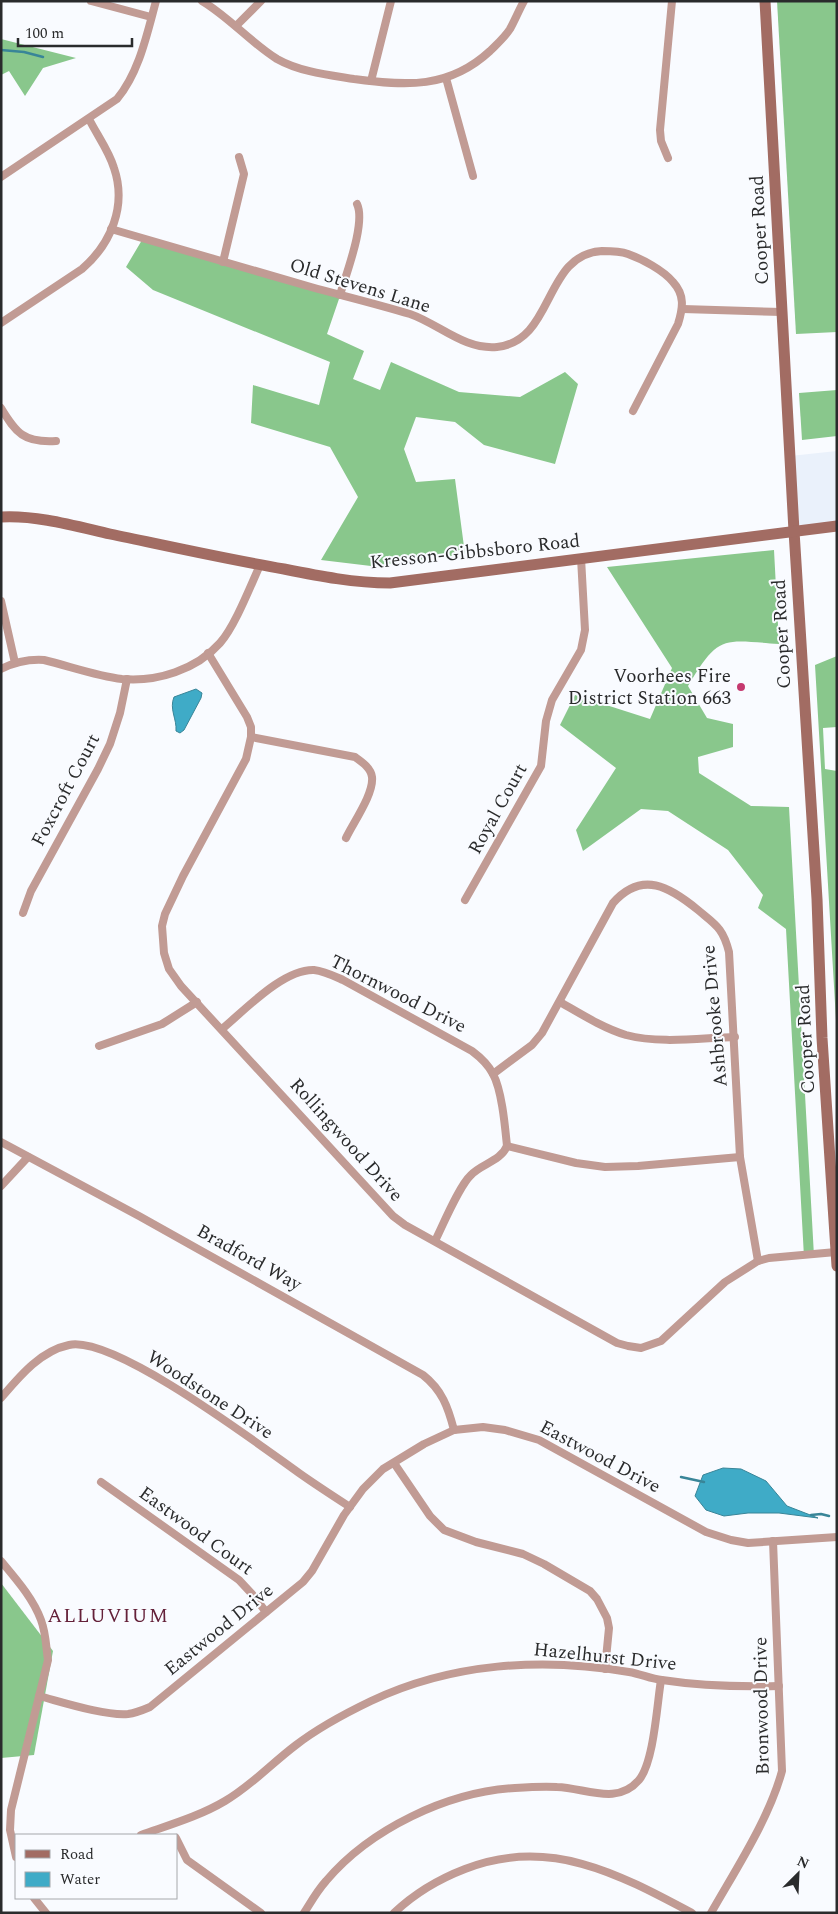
<svg xmlns="http://www.w3.org/2000/svg" width="838" height="1914" font-family="Spectral,serif">
  <style>
    .built { fill: #eaf1fb }
    .forest { fill: #89c78c }
    .water { fill: #3fabc7; stroke: #398598 }
    .lines { fill: none; stroke-linecap: round; stroke-linejoin: round }
    .stream { stroke: #398598; stroke-width: 2.5 }
    .street { stroke: #c19b94; stroke-width: 8 }
    .secondary { stroke: #a26c63; stroke-width: 11 }
    .poi-dot { fill: #c5396f; stroke: #f9fbff; stroke-width: 2 }
    .labels { text-anchor: middle; dominant-baseline: central; stroke-width: 4; stroke-linejoin: round; paint-order: stroke }
    .street-label { font-size: 19px; fill: #2a2b2c; stroke: #f9fbff }
    .poi-label { font-size: 19px; fill: #2a2b2c; stroke: #f9fbff; text-anchor: end }
    .neighbourhood-label { font-size: 20px; letter-spacing: 1px; fill: #642139; stroke: #f9fbff }
  </style>
  <rect width="100%" height="100%" fill="#f9fbff"/>
  <polygon class="built" points="837,451 837,526 794,531 790,456"/>
  <g class="forest">
    <polygon points="777,1 837,1 837,332 796,334"/>
    <polygon points="1,39 76,58 43,68 25,96 9,71 1,75"/>
    <polygon points="142,240 340,296 327,334 364,351 353,379 380,390 391,362 459,392 520,397 565,372 578,384 555,464 484,445 455,422 416,417 404,449 416,482 455,479 465,554 371,566 321,560 358,497 330,447 251,423 253,385 319,405 330,362 153,290 126,267"/>
    <polygon points="837,390 837,436 802,440 799,393"/>
    <path d="M774,550L779,644C722,640 719,634 688,686L707,718L733,724V747L698,757L699,773L751,806L789,807L814,1256L804,1257L786,929L758,908L763,895L728,850L668,811L641,809L583,851L576,830L616,768L560,725L575,695L650,719L672,668L607,567Z"/>
    <polygon points="837,656 837,727 823,728 825,769 837,771 837,1037 815,665"/>
    <polygon points="1,1583 53,1651 34,1755 1,1758"/>
  </g>
  <g class="water">
    <path d="M196,689L202,693L201,698L184,730L180,733L176,731C177,719 169,709 174,697Z"/>
    <polygon points="723,1468 741,1469 766,1481 787,1506 818,1518 779,1513 748,1513 724,1516 706,1510 695,1496 703,1475"/>
  </g>
  <g class="lines">
    <g class="stream">
      <polyline points="1,50 24,52 43,57"/>
      <polyline points="681,1477 704,1482"/>
      <polyline points="811,1515 821,1514 829,1516"/>
    </g>
    <g class="street">
      <polyline points="91,1 151,17"/>
      <path d="M202,1C229,17 250,42 277,59C300,72 329,75 354,79C406,86 449,89 490,51C497,44 505,37 510,29C515,20 519,10 524,1"/>
      <polyline points="236,26 261,1"/>
      <polyline points="446,78 473,176"/>
      <polyline points="371,81 391,1"/>
      <polyline points="668,158 661,141 660,130 672,1"/>
      <path d="M1,177L117,99C139,73 147,34 156,1"/>
      <path d="M111,229C178,248 244,268 311,287C344,296 377,304 410,314C439,324 464,350 497,347C555,341 543,254 602,251C611,251 620,251 628,254C642,259 663,270 673,282C685,295 683,308 678,324L633,411"/>
      <polyline points="223,262 244,174 239,157"/>
      <path d="M340,295C346,274 366,223 357,204"/>
      <polyline points="683,309 782,312"/>
      <path d="M1,323L82,269C111,244 127,206 114,168C109,151 97,135 89,119"/>
      <path d="M1,408C16,433 24,443 56,441"/>
      <polyline points="1,601 15,663"/>
      <polyline points="208,653 247,717 251,727 251,737 246,759 183,876 165,914 162,926 164,953 169,969 181,986 393,1216 405,1225 617,1343 628,1346 641,1348 661,1341 725,1282 758,1261 769,1258 836,1252"/>
      <path d="M1,669C15,662 28,659 44,660C69,666 97,676 122,679C157,682 196,670 220,643C235,626 250,587 260,565"/>
      <path d="M251,737L355,757C362,762 371,768 372,777C374,794 353,823 346,838"/>
      <polyline points="465,900 541,766 546,721 552,700 581,650 585,630 581,558"/>
      <polyline points="23,913 31,891 98,769 110,744 120,713 127,679"/>
      <path d="M560,1002C581,1014 603,1028 626,1035C660,1044 700,1038 735,1037"/>
      <path d="M222,1029C245,1010 283,969 314,970C324,971 334,976 343,980L472,1051C480,1057 488,1064 493,1074C502,1091 505,1126 507,1146"/>
      <polyline points="99,1046 162,1024 197,1002"/>
      <path d="M493,1074L532,1045L542,1033L613,903C642,870 670,887 698,910C716,925 723,928 729,952L740,1157L758,1261"/>
      <path d="M1,1142L139,1216L423,1375C442,1390 448,1407 454,1430"/>
      <polyline points="507,1146 576,1163 605,1167 638,1166 740,1157"/>
      <polyline points="1,1186 28,1157"/>
      <path d="M435,1241C443,1225 459,1186 471,1175C481,1164 501,1161 507,1146"/>
      <path d="M1,1398C19,1377 40,1351 69,1345C114,1335 258,1444 299,1473C316,1485 333,1496 350,1507"/>
      <polyline points="394,1463 430,1516 444,1530 476,1542 523,1554 544,1564 590,1591 597,1599 607,1618 609,1628 605,1669"/>
      <polyline points="101,1482 239,1580 252,1594 266,1612"/>
      <path d="M1,1561C16,1579 33,1598 41,1620C46,1633 46,1647 48,1660L11,1810L10,1830L16,1857"/>
      <path d="M39,1696C62,1702 105,1716 128,1714C136,1713 143,1710 150,1707L303,1582L312,1571L344,1515L363,1489L383,1469L424,1444L454,1430L483,1427L505,1430L539,1440L706,1532L731,1540L748,1543L837,1537"/>
      <path d="M141,1835C169,1825 200,1816 225,1801C251,1786 272,1763 296,1745C318,1728 346,1713 371,1701C451,1663 542,1657 629,1672C641,1674 651,1679 662,1680C701,1686 740,1687 779,1686"/>
      <polyline points="176,1838 187,1860 261,1913"/>
      <polyline points="34,1898 46,1913"/>
      <path d="M304,1913C311,1902 317,1891 326,1881C370,1829 447,1792 515,1788C529,1787 544,1786 557,1787C586,1788 617,1806 639,1780C654,1762 657,1704 661,1680"/>
      <path d="M394,1913C415,1893 439,1879 465,1869C549,1836 619,1874 692,1913"/>
      <path d="M711,1913C736,1869 769,1819 782,1771L773,1541"/>
    </g>
    <g class="secondary">
      <polyline points="765,1 794,531 817,899 822,1038 837,1266"/>
      <path d="M1,517C37,515 75,526 110,534C168,546 226,559 284,569C319,576 354,583 390,583L837,526"/>
    </g>
  </g>
  <circle class="poi-dot" cx="741" cy="687" r="5"/>
  <g class="labels">
    <g class="street-label">
      <text transform="translate(760 230) rotate(-93)">Cooper Road</text>
      <text transform="translate(360 286) rotate(17)">Old Stevens Lane</text>
      <text transform="translate(475 552) rotate(-6)">Kresson-Gibbsboro Road</text>
      <text transform="translate(782 634) rotate(-93)">Cooper Road</text>
      <text transform="translate(66 790) rotate(-62)">Foxcroft Court</text>
      <text transform="translate(498 809) rotate(-61)">Royal Court</text>
      <text transform="translate(398 994) rotate(27)">Thornwood Drive</text>
      <text transform="translate(715 1016) rotate(-95)">Ashbrooke Drive</text>
      <text transform="translate(806 1039) rotate(-93)">Cooper Road</text>
      <text transform="translate(346 1140) rotate(48)">Rollingwood Drive</text>
      <text transform="translate(249 1258) rotate(29)">Bradford Way</text>
      <text transform="translate(210 1395) rotate(33)">Woodstone Drive</text>
      <text transform="translate(600 1457) rotate(28)">Eastwood Drive</text>
      <text transform="translate(196 1531) rotate(36)">Eastwood Court</text>
      <text transform="translate(219 1630) rotate(-39)">Eastwood Drive</text>
      <text transform="translate(605 1657) rotate(6)">Hazelhurst Drive</text>
      <text transform="translate(762 1706) rotate(-91)">Bronwood Drive</text>
    </g>
    <g class="poi-label">
      <text x="731" y="676">Voorhees Fire<tspan x="731" dy="22">District Station 663</tspan></text>
    </g>
    <g class="neighbourhood-label">
      <text x="108" y="1616">ALLUVIUM</text>
    </g>
  </g>
  <rect width="838" height="1914" fill="none" stroke="#2a2b2c" stroke-width="5"/>
  <rect x="15" y="1834" width="162" height="65" fill="#f9fbff" stroke="#a6a8ab"/>
  <rect x="25" y="1850" width="25" height="8" fill="#a26c63" stroke="#a6a8ab"/>
  <text x="60" y="1859" font-size="15" fill="#2a2b2c">Road</text>
  <rect x="25" y="1872" width="25" height="15" fill="#3fabc7" stroke="#a6a8ab"/>
  <text x="60" y="1884" font-size="15" fill="#2a2b2c">Water</text>
  <g transform="translate(798 1874) rotate(24)" stroke="#f9fbff" stroke-width="4" paint-order="stroke">
  <path d="M0-4L9 19L0 12L-9 19Z" fill="#2a2b2c"/>
  <text y="-8" font-size="14" font-weight="bold" text-anchor="middle" fill="#2a2b2c">N</text>
  </g>
  <path d="M18 38v8h114v-8" fill="none" stroke="#2a2b2c" stroke-width="2.5"/>
  <text x="25" y="38" font-size="15" fill="#2a2b2c" stroke="#f9fbff" stroke-width="4" paint-order="stroke">100 m</text>
</svg>
